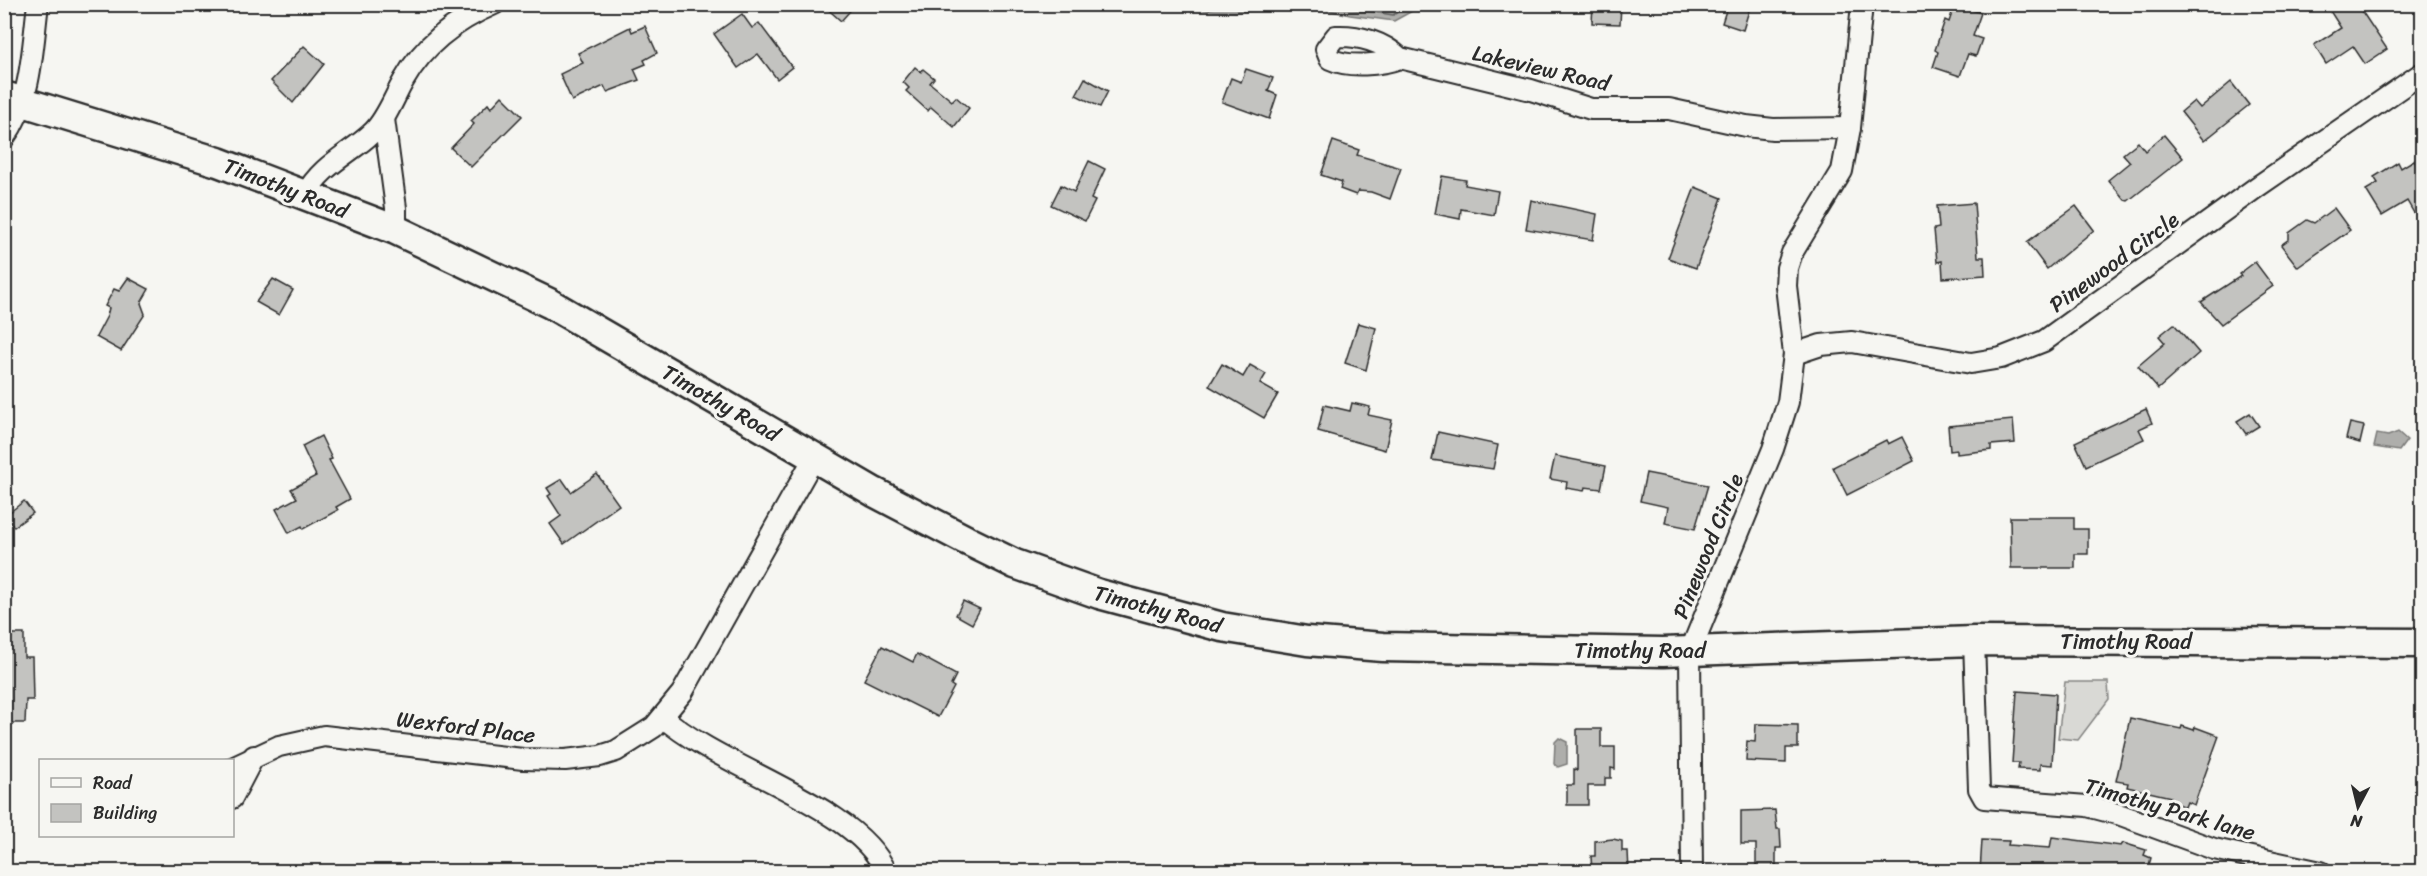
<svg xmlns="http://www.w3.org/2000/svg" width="2427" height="876" font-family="Sriracha,sans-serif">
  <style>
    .green { fill: #d9d9d5; stroke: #828280; stroke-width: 1.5 }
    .water { fill: #aeaeab; stroke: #7a7a78; stroke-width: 1.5 }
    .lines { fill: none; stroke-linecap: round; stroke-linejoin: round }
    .shore { stroke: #5f5f5e; stroke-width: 1.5 }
    .building { fill: #c3c3c0; stroke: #2b2b2b; stroke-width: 1.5 }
    .street-casing { stroke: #2b2b2b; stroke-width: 24 }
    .secondary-casing { stroke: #2b2b2b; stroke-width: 33 }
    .street { stroke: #f6f6f2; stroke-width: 20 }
    .secondary { stroke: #f6f6f2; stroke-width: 28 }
    .labels { text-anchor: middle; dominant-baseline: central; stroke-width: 6; stroke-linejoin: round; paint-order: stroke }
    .street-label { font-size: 22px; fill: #2b2b2b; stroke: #f6f6f2 }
  </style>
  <rect width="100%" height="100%" fill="#f6f6f2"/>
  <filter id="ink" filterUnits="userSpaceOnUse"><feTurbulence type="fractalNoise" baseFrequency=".0167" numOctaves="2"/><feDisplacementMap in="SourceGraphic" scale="12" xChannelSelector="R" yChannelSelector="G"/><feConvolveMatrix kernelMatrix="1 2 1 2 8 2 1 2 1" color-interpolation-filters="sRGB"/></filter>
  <g filter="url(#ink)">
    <polygon class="green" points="2065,682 2108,682 2109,699 2078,740 2058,738"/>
    <g class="water">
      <path d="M1178,5H1281C1258,15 1202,12 1178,5Z"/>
      <polygon points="1305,5 1423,4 1423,5 1394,21 1350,15"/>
      <polygon points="2398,432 2407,440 2399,451 2374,447 2377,434 2388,436"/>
      <polygon points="1559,738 1567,742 1567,764 1558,767 1554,764 1555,742"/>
    </g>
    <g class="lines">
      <polyline class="shore" points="1327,4 1393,15 1411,4"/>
    </g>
    <g class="building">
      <polygon points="822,4 856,4 841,21"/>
      <polygon points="1593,4 1621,4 1620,24 1592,23"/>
      <polygon points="1728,4 1751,4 1743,30 1722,23"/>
      <polygon points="1955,4 1981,13 1973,36 1982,39 1976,56 1968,54 1960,76 1933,67 1938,52 1935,50 1945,20 1949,22"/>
      <polygon points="2339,4 2357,4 2387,49 2365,64 2353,46 2326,64 2314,45 2341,28 2330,11"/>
      <polygon points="742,14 752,28 759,23 792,67 777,79 758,54 738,68 714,34"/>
      <polygon points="645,26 657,53 644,60 646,64 634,69 639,80 607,92 604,86 572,101 560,74 583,63 578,53 630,27 632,32"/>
      <polygon points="304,46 324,64 293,103 271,81"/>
      <polygon points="915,67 921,72 923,69 934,78 930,83 952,101 956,97 969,108 954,127 931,107 928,111 906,91 909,88 903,82"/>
      <polygon points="1246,69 1273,78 1268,91 1277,95 1269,119 1222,102 1231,78 1241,82"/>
      <polygon points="1085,78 1108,91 1100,107 1076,95"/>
      <polygon points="2231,82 2249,105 2204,141 2181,112 2194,101 2200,108"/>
      <polygon points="502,96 522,116 471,167 451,148 474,124 471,121 488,104 491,108"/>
      <polygon points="2164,135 2183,158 2128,201 2125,200 2108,180 2130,162 2123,154 2138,142 2145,151"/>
      <polygon points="1333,141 1359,150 1357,155 1401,168 1390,199 1371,192 1358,191 1356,195 1340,189 1342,182 1321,175"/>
      <polygon points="2414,160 2422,175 2422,227 2407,201 2382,216 2366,190 2378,183 2374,177 2398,162 2401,168"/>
      <polygon points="1089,161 1105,169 1091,199 1095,201 1085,221 1051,205 1061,185 1074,192"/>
      <polygon points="1442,176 1466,180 1465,185 1498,191 1494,215 1461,209 1460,219 1435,214"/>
      <polygon points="1695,187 1722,198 1696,268 1668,258"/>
      <polygon points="1531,200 1597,214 1593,240 1526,229"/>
      <polygon points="1974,203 1978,257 1984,257 1985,275 1943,278 1942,261 1937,262 1934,229 1939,228 1937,206"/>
      <polygon points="2076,206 2094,230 2047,269 2027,242"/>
      <polygon points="2334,208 2350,230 2298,267 2281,245 2289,239 2289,233 2307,220 2314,223"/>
      <polygon points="2255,262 2273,286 2221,324 2201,302 2241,276 2239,274"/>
      <polygon points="128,278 149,289 141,303 145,314 121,351 96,337 107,316 109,308 105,306 114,289 119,291"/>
      <polygon points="273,279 293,290 279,315 256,302"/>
      <polygon points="1358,323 1376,328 1366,370 1345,363"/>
      <polygon points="2174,324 2199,353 2158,389 2138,366 2165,343 2159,336"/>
      <polygon points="1222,364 1243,377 1250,365 1266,374 1260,384 1278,394 1264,418 1209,386"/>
      <polygon points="1352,403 1370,407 1368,415 1392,420 1385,450 1318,431 1324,405 1350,411"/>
      <polygon points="2146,409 2152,423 2139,429 2144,439 2086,466 2075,442"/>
      <polygon points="2250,413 2259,426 2246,434 2237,421"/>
      <polygon points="2013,420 2015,443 1991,445 1991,450 1957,454 1957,450 1950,451 1948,426"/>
      <polygon points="2350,423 2364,426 2360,443 2346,439"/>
      <polygon points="1438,432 1498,445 1493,469 1432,460"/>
      <polygon points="321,436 332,459 329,460 350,499 336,507 338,510 303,529 302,526 289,533 276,509 297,498 291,489 316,476 302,446"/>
      <polygon points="1902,437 1914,461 1847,495 1833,467 1886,440 1888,444"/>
      <polygon points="1555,456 1606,466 1601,489 1585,487 1584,491 1566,488 1567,482 1550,479"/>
      <polygon points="1646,473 1708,485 1695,529 1665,523 1668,507 1640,501"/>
      <polygon points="597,474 619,505 564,544 550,524 561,516 548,496 551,494 547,488 562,479 571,492"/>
      <polygon points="24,501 33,513 14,527 5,516"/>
      <polygon points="2010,517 2074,517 2074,529 2088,529 2088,554 2075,554 2075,568 2011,568"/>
      <polygon points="963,601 980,609 972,624 956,615"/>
      <polygon points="4,634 24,634 24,657 32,657 33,700 26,700 25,723 4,723"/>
      <polygon points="882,646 913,662 917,654 956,675 951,685 954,687 938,717 864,680"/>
      <polygon points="2017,691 2056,694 2052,765 2040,764 2040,770 2018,769 2019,763 2012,763"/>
      <polygon points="2130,718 2181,729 2182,726 2194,730 2195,727 2219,736 2194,805 2187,802 2185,807 2169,801 2171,797 2127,787 2128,783 2116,781"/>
      <polygon points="1756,724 1798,725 1798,748 1786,748 1786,763 1746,761 1747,741 1755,742"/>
      <polygon points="1577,729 1601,729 1601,747 1615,747 1615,769 1611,768 1611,778 1605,778 1605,786 1588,786 1588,805 1567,805 1567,785 1574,785 1574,769 1577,770"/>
      <polygon points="1775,810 1777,829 1780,829 1781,848 1776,848 1776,869 1756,869 1756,844 1741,844 1741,811"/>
      <polygon points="2052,837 2121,846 2123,843 2146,850 2144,855 2151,858 2147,872 2042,872 2043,866 2008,865 2008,872 1980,872 1982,840 2009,841 2008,845 2050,848"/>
      <polygon points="1613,839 1622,841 1622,851 1628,851 1629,872 1592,872 1591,856 1595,856 1595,841"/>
    </g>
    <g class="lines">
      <defs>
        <g id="street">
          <path d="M1400,58C1381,65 1349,68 1330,59L1326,49L1336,36C1359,35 1383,42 1400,58L1531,90L1591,109H1669L1746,126L1773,129L1850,128"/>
          <polyline points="384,119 396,208 396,230"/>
          <path d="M4,138C32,100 32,50 38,4"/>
          <path d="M306,194C321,165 350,154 373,132C387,118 394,97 404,80C424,44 457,20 494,4"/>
          <polyline points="1794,354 1821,345 1852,342 1971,363 2001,358 2044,341 2257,187 2422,73"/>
          <polyline points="1974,641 1979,789 1984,798 2087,806 2121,815 2214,849 2321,872"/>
          <path d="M663,717C720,769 858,805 886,872"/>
          <polyline points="232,768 279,746 324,736 523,759 565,760 600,756 616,751 654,727 682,693 814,458"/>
          <polyline points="232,798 254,756"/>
          <polyline points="1692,872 1690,652 1773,449 1788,402 1794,354 1786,286 1787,268 1792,253 1842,171 1850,128 1862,4"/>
        </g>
        <polyline id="secondary" points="4,96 218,162 396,230 549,303 874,492 966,540 1015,564 1099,594 1222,627 1307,641 1383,647 1663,652 1974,641 2422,643"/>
      </defs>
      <use href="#street" class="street-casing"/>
      <use href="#secondary" class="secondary-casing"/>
      <use href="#street" class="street"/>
      <use href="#secondary" class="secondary"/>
    </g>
  </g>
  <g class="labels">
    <g class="street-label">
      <text transform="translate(1541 68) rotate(13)">Lakeview Road</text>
      <text transform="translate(286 188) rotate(21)">Timothy Road</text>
      <text transform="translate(2114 262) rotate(-36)">Pinewood Circle</text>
      <text transform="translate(721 403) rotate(30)">Timothy Road</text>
      <text transform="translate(1708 546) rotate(-68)">Pinewood Circle</text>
      <text transform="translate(1158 609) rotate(15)">Timothy Road</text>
      <text x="2126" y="641">Timothy Road</text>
      <text x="1640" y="650">Timothy Road</text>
      <text transform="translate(466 727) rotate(7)">Wexford Place</text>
      <text transform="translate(2170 809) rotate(16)">Timothy Park lane</text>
    </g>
  </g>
  <rect width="2427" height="876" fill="none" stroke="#f6f6f2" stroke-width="24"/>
  <rect x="12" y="12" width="2403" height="852" fill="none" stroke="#2b2b2b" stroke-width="2" filter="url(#ink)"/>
  <rect x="39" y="759" width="195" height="78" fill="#f6f6f2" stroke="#a5a5a2" stroke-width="1.5"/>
  <rect x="51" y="778" width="30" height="9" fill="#f6f6f2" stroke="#a5a5a2" stroke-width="1.5"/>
  <text x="93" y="789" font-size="18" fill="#2b2b2b">Road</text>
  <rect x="51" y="804" width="30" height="18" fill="#c3c3c0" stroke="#a5a5a2" stroke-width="1.5"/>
  <text x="93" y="819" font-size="18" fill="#2b2b2b">Building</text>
  <g transform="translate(2358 807) rotate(187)" stroke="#f6f6f2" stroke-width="4.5" paint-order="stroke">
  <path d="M0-4.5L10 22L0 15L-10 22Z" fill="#2b2b2b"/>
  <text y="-9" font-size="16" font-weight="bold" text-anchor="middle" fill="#2b2b2b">N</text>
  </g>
</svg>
